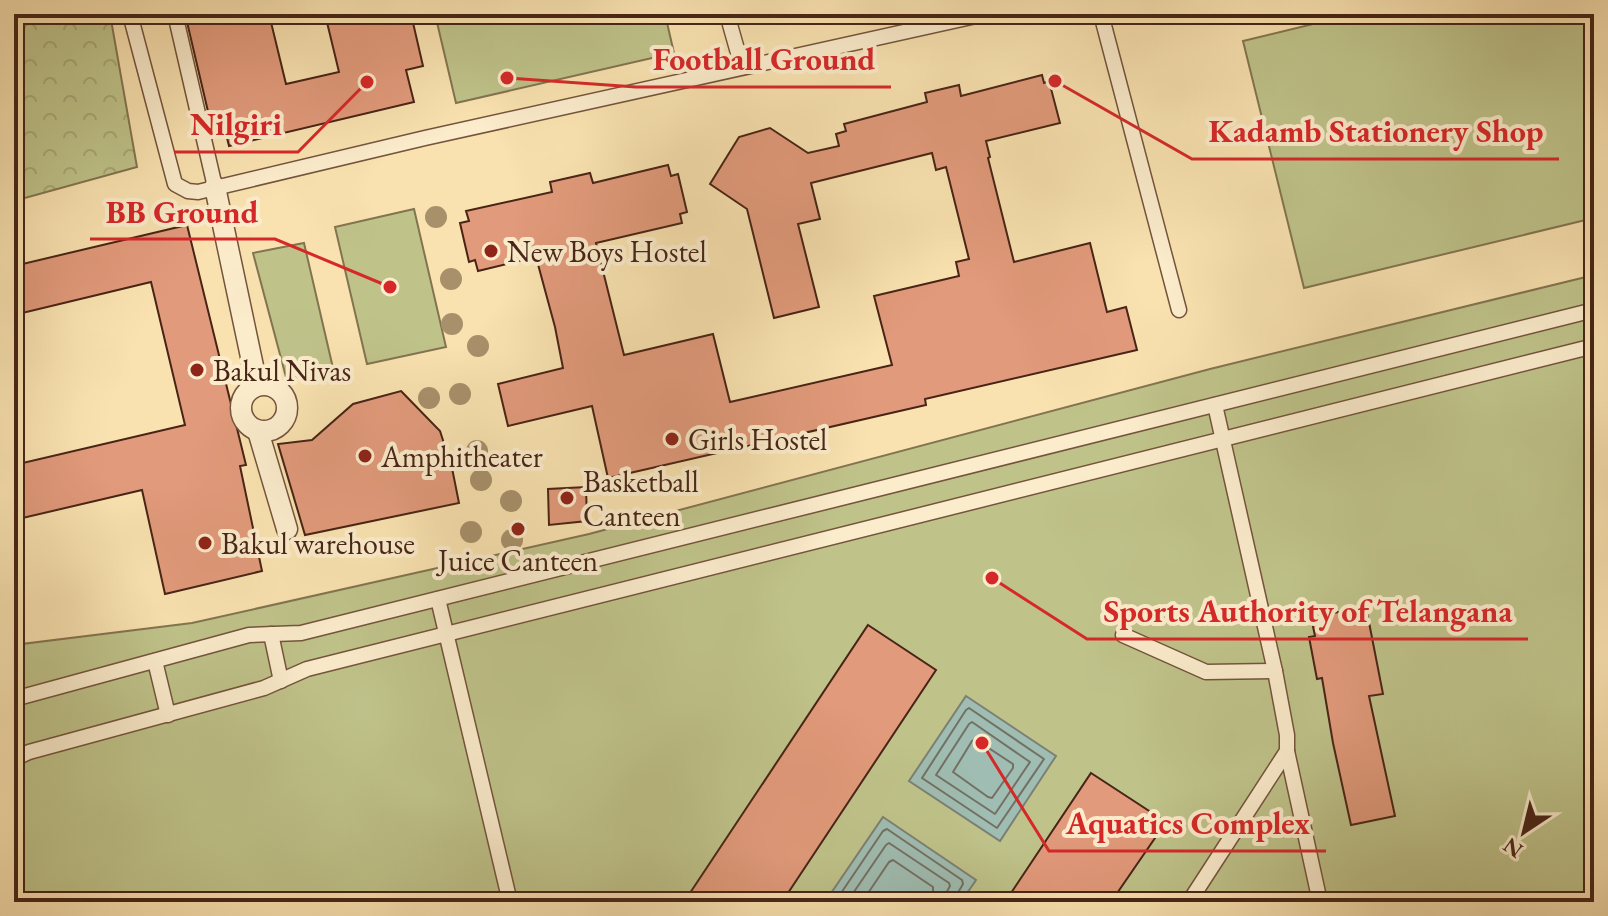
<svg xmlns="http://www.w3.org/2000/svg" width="1608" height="916" font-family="'EB Garamond',serif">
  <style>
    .forest { fill: url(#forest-crowns); stroke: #837450; stroke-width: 2 }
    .green { fill: #bfc38a; stroke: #837450; stroke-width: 2 }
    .water { fill: #9fbdb2; stroke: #7c8074; stroke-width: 2 }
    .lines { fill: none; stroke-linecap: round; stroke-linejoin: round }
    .shore { stroke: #737064; stroke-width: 2 }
    .building { fill: #e19a7b; stroke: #472416; stroke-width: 2 }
    .service-casing { stroke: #74543c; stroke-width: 17 }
    .pedestrian-casing { stroke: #74543c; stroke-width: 23 }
    .service { stroke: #fbeccc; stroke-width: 14 }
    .pedestrian { stroke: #fbeccc; stroke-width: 20 }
    .tree { fill: #a8906b }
    .poi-dot { fill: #8f2418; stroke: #fbeccc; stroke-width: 3 }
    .labels { text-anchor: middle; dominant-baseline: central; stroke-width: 8; stroke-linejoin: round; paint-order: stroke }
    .poi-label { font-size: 30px; fill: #472416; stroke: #fbeccc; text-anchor: start }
    .leader { fill: none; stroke: #d62828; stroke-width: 3 }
    .callout-dot { fill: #d62828; stroke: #fbeccc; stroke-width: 3 }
    .callout-label { font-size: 32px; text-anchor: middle; font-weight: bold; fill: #d62828; stroke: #fbeccc; stroke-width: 8; stroke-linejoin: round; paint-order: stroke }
  </style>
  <defs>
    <pattern id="forest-crowns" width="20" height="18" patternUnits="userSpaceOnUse" patternTransform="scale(2)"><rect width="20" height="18" fill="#bfc38a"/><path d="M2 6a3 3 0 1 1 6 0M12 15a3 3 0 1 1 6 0" fill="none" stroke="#a6a776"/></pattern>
  </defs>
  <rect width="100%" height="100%" fill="#f9e2b0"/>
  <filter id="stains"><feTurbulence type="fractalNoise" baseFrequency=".0025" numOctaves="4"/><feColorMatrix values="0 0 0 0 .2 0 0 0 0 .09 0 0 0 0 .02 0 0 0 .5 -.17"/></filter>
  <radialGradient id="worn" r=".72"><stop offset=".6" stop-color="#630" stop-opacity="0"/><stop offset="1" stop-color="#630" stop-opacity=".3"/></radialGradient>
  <polygon class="forest" points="14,14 63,14 65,20 110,14 137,167 14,201"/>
  <g class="green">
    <polygon points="435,14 665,14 674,53 456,103"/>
    <polygon points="1354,14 1594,14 1594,218 1304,288 1243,41"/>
    <polygon points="414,209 446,347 367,364 335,227"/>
    <polygon points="304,243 336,381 286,377 253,253"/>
    <polygon points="1594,275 1594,902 17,902 14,887 14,645 192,623 589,534 1210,369"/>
  </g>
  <g class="water">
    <polygon points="966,696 1056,756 1000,841 909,781"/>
    <polygon points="883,817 976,880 961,902 825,902"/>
  </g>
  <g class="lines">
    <g class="shore">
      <polygon points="969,708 1044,759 997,828 922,778 966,710"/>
      <polygon points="972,722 1030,762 995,814 936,775 969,724"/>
      <polygon points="975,739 1013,764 1013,768 992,798 988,797 953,772 972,741"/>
      <polyline points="835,902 883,831 887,829 962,880 963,884 956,896 955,902"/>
      <polyline points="847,902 886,845 889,843 949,883 950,886 945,895 945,902"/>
      <polyline points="862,902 889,862 893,860 933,887 933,902"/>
    </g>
  </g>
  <g class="building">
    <polygon points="225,14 269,14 286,84 339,72 325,14 411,14 423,66 406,70 414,102 229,146 222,117 210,120 187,22"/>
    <polygon points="1042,75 1044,83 1049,81 1060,123 986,141 990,157 988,158 1014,262 1090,243 1107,312 1126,307 1137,350 925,399 926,405 608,478 592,406 508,426 498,384 563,368 555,327 536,257 478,271 475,260 469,262 460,223 469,221 466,211 552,192 550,182 590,173 593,183 668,165 671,176 678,174 687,212 680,214 682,223 596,243 624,355 713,334 730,402 892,365 874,296 959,276 956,262 969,259 946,167 936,170 932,153 811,183 820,219 798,224 819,307 774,318 747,209 710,184 739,137 770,128 808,153 839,146 836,134 846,131 844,124 927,102 925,93 959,85 961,96"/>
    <polygon points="187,225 246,465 240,466 262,571 165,594 142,490 14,520 14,465 185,425 151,282 14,315 14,266"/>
    <polygon points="401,391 440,431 452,468 459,503 305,535 278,444 312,440 353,404"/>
    <polygon points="586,487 587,521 549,525 548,489"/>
    <polygon points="1366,607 1383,694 1369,696 1395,816 1351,825 1333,743 1322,678 1317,679 1309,637 1315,636 1311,617"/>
    <polygon points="868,625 936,670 782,902 684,902"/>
    <polygon points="1091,773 1166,822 1111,902 1005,902"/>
  </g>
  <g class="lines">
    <defs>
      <g id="service">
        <polyline points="130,14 175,184 188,191 198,192 425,138 985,14"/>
        <polyline points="175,14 215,187"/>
        <polyline points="727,14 742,67"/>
        <polyline points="1101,14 1179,310"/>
        <polyline points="438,599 510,902"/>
        <polyline points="271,634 281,681"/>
        <polyline points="1123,635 1206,672 1275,671"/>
        <polyline points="155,661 168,715"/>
        <polyline points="14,699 249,635 301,633 1594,310"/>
        <polyline points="1287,751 1320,902"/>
        <polyline points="14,759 29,752 264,688 307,669 1594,346"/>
        <polyline points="1189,902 1287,751 1287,735 1275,671 1215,405"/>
      </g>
      <g id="pedestrian">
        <polyline points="215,187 257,385"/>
        <circle cx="264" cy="408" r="23"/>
        <polyline points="258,431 287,529"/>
      </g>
    </defs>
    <use href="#service" class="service-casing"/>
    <use href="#pedestrian" class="pedestrian-casing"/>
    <use href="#service" class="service"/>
    <use href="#pedestrian" class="pedestrian"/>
  </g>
  <g class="tree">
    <circle cx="436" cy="217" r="11"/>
    <circle cx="451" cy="279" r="11"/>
    <circle cx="452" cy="324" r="11"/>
    <circle cx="478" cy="346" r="11"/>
    <circle cx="460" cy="394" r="11"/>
    <circle cx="429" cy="398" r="11"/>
    <circle cx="477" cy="451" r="11"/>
    <circle cx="481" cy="480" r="11"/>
    <circle cx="511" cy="501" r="11"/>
    <circle cx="471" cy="532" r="11"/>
    <circle cx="512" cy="540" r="11"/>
  </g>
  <g class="poi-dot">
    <circle cx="491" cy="251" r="8"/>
    <circle cx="197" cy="370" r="8"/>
    <circle cx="672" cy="439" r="8"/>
    <circle cx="365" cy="456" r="8"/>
    <circle cx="567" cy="498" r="8"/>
    <circle cx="518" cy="529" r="8"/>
    <circle cx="205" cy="543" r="8"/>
  </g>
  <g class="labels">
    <g class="poi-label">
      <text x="507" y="251">New Boys Hostel</text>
      <text x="213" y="370">Bakul Nivas</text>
      <text x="688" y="439">Girls Hostel</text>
      <text x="381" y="456">Amphitheater</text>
      <text x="583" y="481">Basketball<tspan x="583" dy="34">Canteen</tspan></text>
      <text x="221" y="543">Bakul warehouse</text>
      <text x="518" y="560" text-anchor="middle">Juice Canteen</text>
    </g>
  </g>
  <path class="leader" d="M507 78L636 87H891M367 82L298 152H174M1055 81L1192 159H1559M390 287L275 239H90M992 578L1087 639H1528M982 743L1049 851H1326"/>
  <g class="callout-dot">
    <circle cx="507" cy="78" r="8"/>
    <circle cx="367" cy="82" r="8"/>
    <circle cx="1055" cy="81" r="8"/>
    <circle cx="390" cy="287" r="8"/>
    <circle cx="992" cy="578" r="8"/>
    <circle cx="982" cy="743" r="8"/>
  </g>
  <g class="callout-label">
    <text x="764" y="70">Football Ground</text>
    <text x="236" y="135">Nilgiri</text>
    <text x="1376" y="142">Kadamb Stationery Shop</text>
    <text x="182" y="223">BB Ground</text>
    <text x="1308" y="622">Sports Authority of Telangana</text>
    <text x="1188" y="834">Aquatics Complex</text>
  </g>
  <rect width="1608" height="916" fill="none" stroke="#f9e2b0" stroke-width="48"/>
  <rect x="16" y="16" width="1576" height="884" fill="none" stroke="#472416" stroke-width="4"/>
  <rect x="24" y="24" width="1560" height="868" fill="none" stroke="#472416" stroke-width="2"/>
  <g transform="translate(1524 832) rotate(215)" stroke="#fbeccc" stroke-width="6" paint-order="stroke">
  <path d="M0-6L14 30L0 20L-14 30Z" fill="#472416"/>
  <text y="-12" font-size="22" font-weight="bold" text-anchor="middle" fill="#472416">N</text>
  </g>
  <rect width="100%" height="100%" filter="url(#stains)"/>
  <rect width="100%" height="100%" fill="url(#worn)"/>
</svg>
